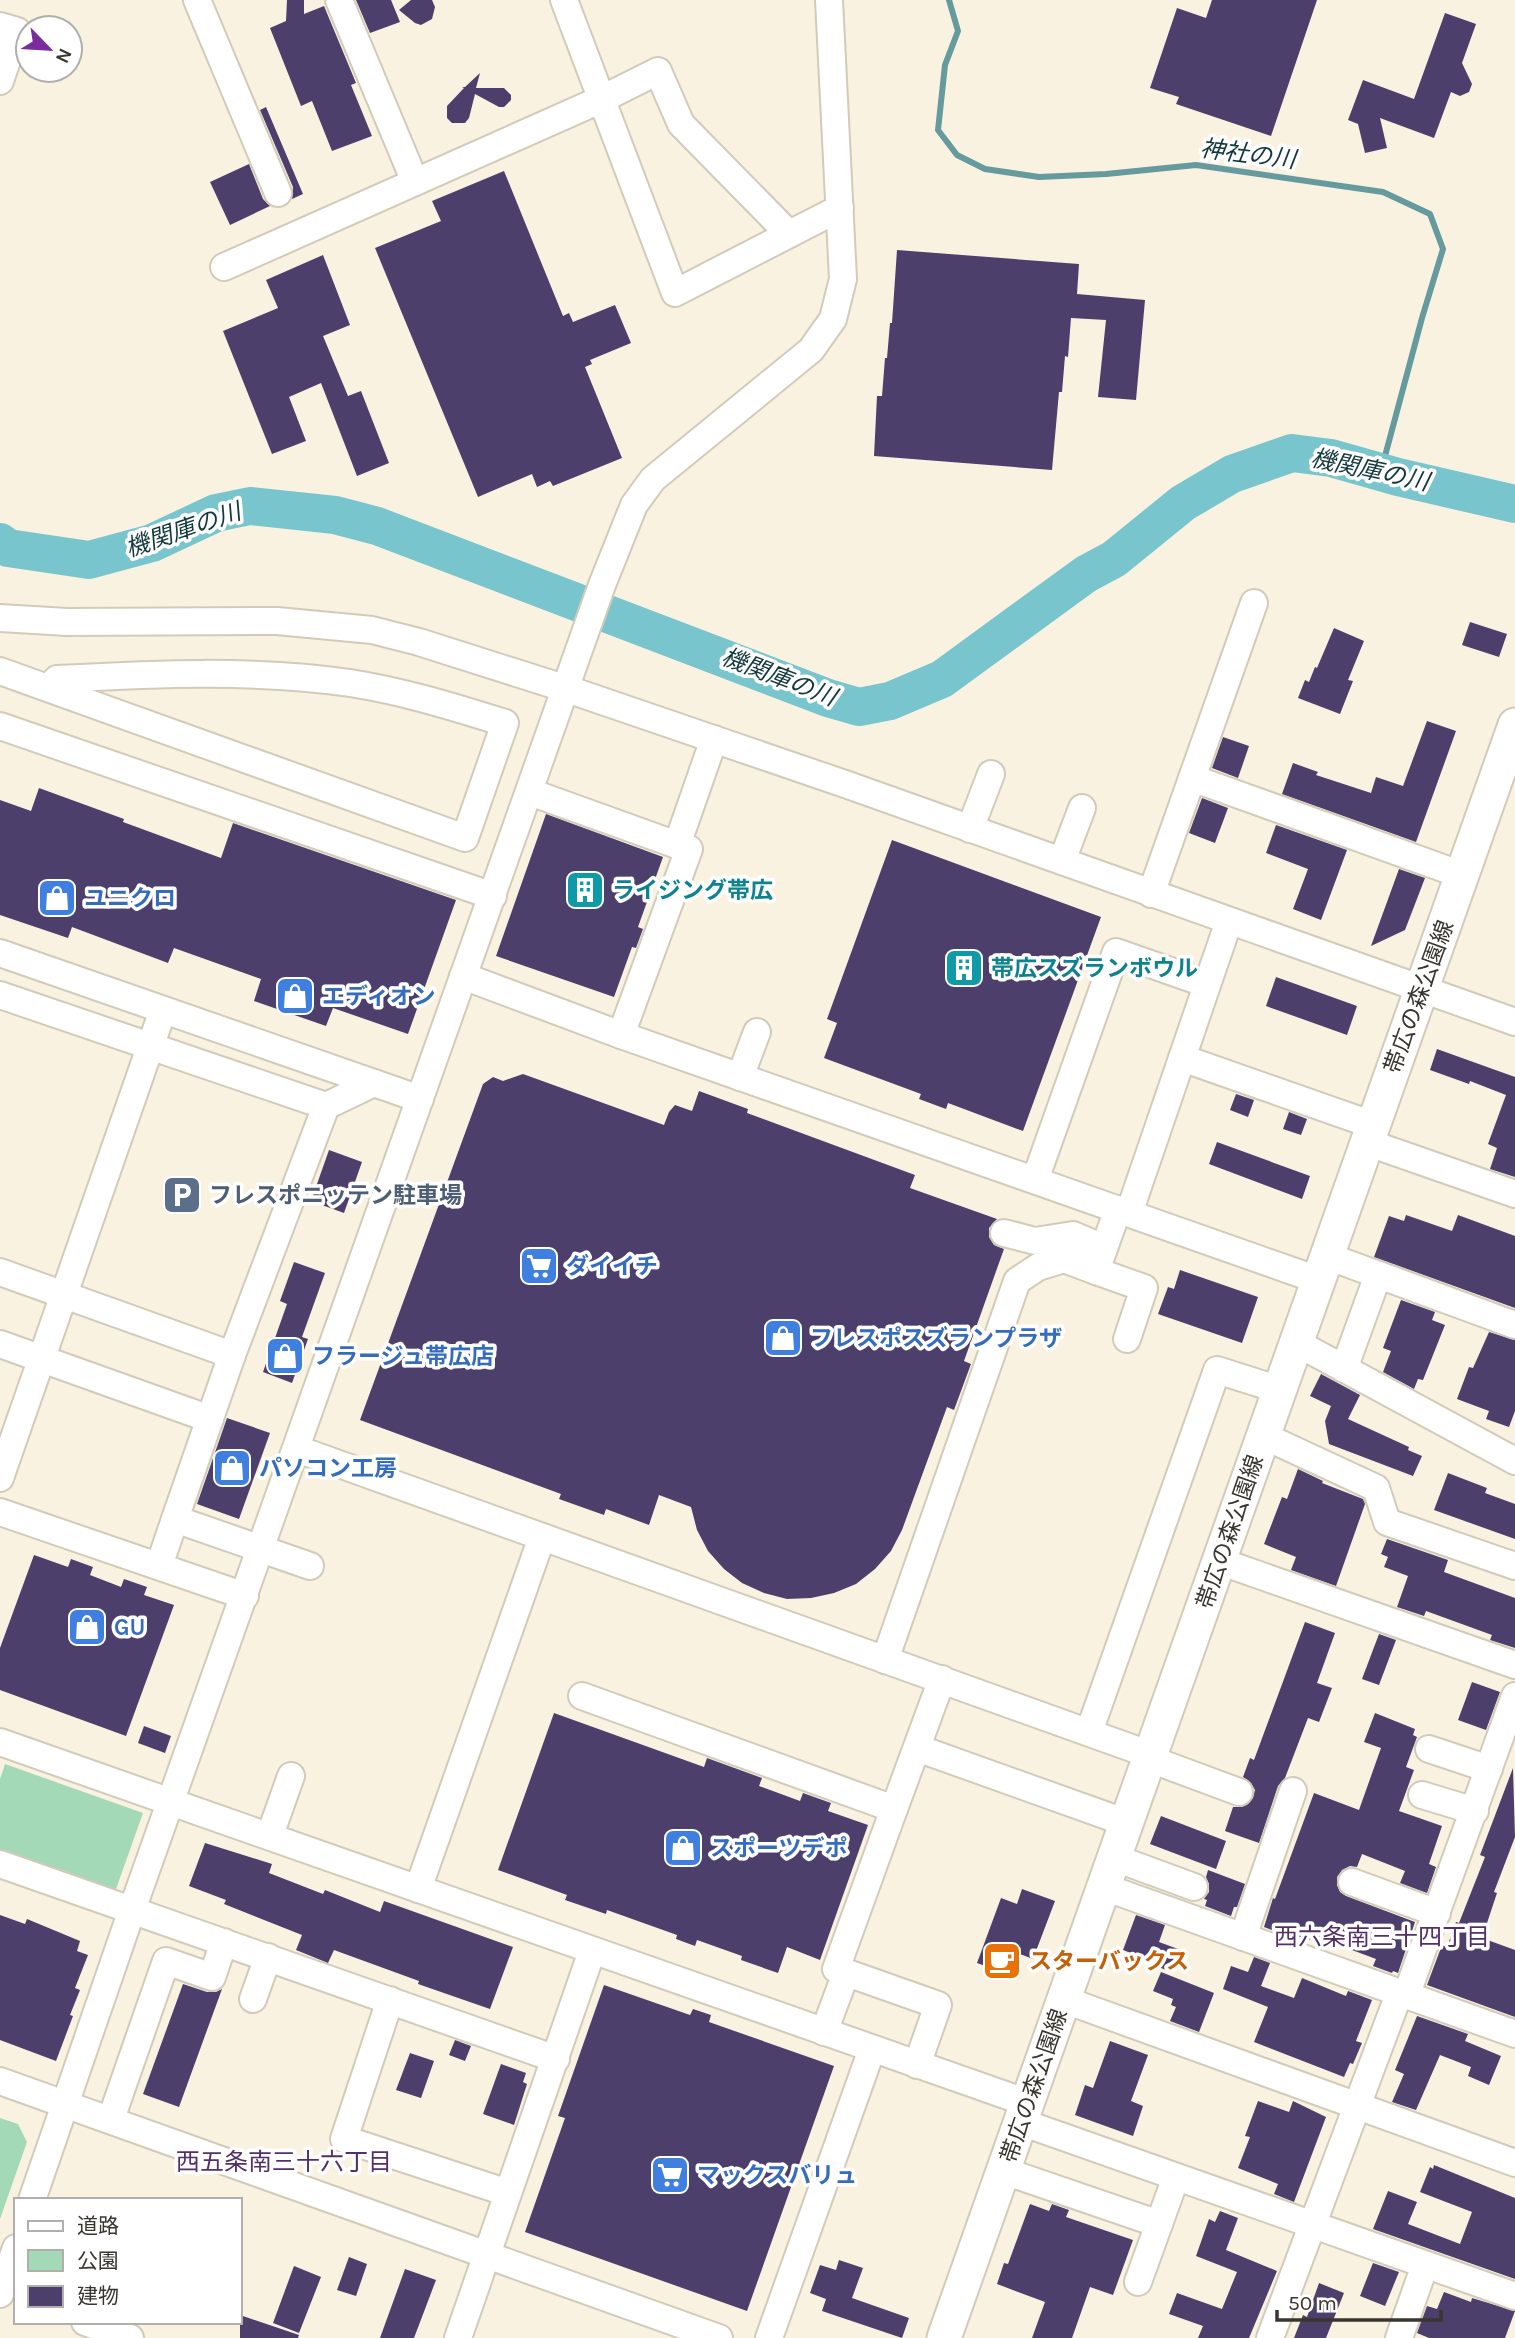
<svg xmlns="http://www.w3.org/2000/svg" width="1515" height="2338" font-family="Karla,'Noto Sans JP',sans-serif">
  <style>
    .green { fill: #a4d9b8 }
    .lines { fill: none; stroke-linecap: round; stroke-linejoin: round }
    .stream { stroke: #659a9e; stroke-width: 6 }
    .river { stroke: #78c5cd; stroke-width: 38 }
    .building { fill: #4d3f6c }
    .minor-casing { stroke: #d2cbb9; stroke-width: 30 }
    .major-casing { stroke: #d2cbb9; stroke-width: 37 }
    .minor { stroke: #fff; stroke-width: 26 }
    .major { stroke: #fff; stroke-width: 33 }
    .labels { text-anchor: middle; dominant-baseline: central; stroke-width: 7; stroke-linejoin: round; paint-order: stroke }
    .culture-label { font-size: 23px; font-weight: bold; fill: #0d838f; stroke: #fff; text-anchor: start }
    .shop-label { font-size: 23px; font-weight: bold; fill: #366cbe; stroke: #fff; text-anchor: start }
    .street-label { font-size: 23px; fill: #39362f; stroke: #fff }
    .service-label { font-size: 23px; font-weight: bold; fill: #4e5e75; stroke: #fff; text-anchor: start }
    .food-label { font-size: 23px; font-weight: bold; fill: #c56008; stroke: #fff; text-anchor: start }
    .water-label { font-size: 24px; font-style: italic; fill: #12383c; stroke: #fff }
    .neighbourhood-label { font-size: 24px; fill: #552f67; stroke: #fff }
  </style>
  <rect width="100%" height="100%" fill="#faf2e0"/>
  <g class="green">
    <polygon points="5,1764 143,1813 115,1892 0,1852 0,1779"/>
    <polygon points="0,2118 18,2124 27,2142 0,2219"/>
  </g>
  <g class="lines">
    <polyline class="stream" points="949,0 958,31 945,65 938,130 957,155 985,169 1039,177 1106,174 1196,165 1383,192 1430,214 1443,249 1422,318 1381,471"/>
    <polyline class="river" points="0,542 8,548 89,560 152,543 216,513 250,506 335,515 377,526 828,698 859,707 890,701 942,679 1086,574 1114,559 1183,503 1232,474 1292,453 1331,458 1398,477 1515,504"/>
  </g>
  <g class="building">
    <polygon points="287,0 304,0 304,14 324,6 356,83 351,85 372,136 332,151 312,101 301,106 270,28 286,21"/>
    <polygon points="356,0 391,0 400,22 370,33"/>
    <polygon points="411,0 432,0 435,7 432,19 421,25 415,23 399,10"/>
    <polygon points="1212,0 1317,0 1271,136 1176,104 1179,97 1150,88 1177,8 1206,18"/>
    <polygon points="1445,13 1476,24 1462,63 1472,84 1469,92 1460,96 1451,92 1434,138 1380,118 1387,148 1365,153 1358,124 1348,120 1363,80 1414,99"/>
    <polygon points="480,73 476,88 504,88 511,95 511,100 504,107 499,107 475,94 469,118 465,123 452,123 447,118 447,106 464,88 462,87 465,87"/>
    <polygon points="266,107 303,194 292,199 293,187 260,110"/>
    <polygon points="249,164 263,199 270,206 230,225 210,182"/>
    <polygon points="504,171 563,316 569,313 573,322 615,305 631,343 590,360 592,364 585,367 622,458 553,486 550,481 537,487 532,474 478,497 375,248 441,221 432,201"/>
    <polygon points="897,250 1079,264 1077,294 1145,300 1136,400 1098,397 1106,320 1071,318 1068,357 1065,356 1062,392 1059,392 1052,470 874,456 877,396 882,396 885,358 887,358 890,323 892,323"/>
    <polygon points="323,255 350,325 323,336 348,396 361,391 389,463 357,476 321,383 289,397 306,441 272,454 223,331 278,308 266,280"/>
    <polygon points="1470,622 1507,634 1499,657 1462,645"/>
    <polygon points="1334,628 1364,641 1348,680 1353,681 1340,714 1298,698 1305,680 1309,682 1315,667 1317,668"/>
    <polygon points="1427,721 1456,731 1416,842 1282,794 1293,763 1318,772 1316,775 1371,793 1376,777 1403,786"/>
    <polygon points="1223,737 1249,746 1238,778 1212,768"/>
    <polygon points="39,788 124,819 123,822 221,858 233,823 456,900 408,1034 333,1008 326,1026 254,1001 261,979 174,948 168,963 72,927 68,938 0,915 0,800 31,811"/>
    <polygon points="1202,798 1228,808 1215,843 1189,833"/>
    <polygon points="546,814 663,857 638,927 643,929 636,948 632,947 614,997 496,956"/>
    <polygon points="1276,825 1347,850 1321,920 1293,909 1308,869 1266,853"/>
    <polygon points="892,840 1101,917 1023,1131 948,1103 946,1109 919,1099 921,1094 824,1058 837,1023 827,1019"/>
    <polygon points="1399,869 1425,878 1405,930 1371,946"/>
    <polygon points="1276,977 1357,1006 1347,1035 1266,1006"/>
    <polygon points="1437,1049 1515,1077 1515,1177 1490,1169 1497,1148 1488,1144 1506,1095 1470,1081 1469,1084 1430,1070"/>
    <polygon points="523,1074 664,1125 669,1112 675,1105 692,1111 699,1091 748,1109 747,1113 915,1175 910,1188 997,1219 989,1228 989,1237 994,1245 1004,1249 964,1361 971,1364 954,1410 947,1407 902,1530 891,1551 875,1569 856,1584 834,1593 811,1598 787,1599 764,1593 742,1583 724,1569 708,1551 697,1530 691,1507 659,1495 649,1525 606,1509 604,1515 559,1499 561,1494 360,1420 483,1084 493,1077 503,1081"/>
    <polygon points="1236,1094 1254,1100 1248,1117 1230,1110"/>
    <polygon points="1289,1112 1307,1119 1301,1135 1283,1129"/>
    <polygon points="1217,1142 1310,1176 1302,1199 1209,1164"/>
    <polygon points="329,1150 362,1162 344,1213 311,1201"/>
    <polygon points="1406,1215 1452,1231 1458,1215 1515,1236 1515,1308 1374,1257 1389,1216 1404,1221"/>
    <polygon points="294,1262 325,1273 302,1337 308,1339 292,1383 263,1372 287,1304 280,1301"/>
    <polygon points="1180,1270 1258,1297 1242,1343 1158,1314 1168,1287 1174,1289"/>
    <polygon points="1401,1300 1435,1312 1432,1320 1445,1325 1423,1380 1418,1379 1414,1389 1383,1372 1391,1351 1383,1348"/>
    <polygon points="1489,1332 1515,1340 1515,1411 1509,1427 1486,1419 1489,1411 1457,1399 1469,1367 1473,1368"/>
    <polygon points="1321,1374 1360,1395 1348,1419 1409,1447 1408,1450 1422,1456 1413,1476 1329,1444 1325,1421 1331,1406 1310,1396"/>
    <polygon points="227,1418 270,1433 239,1519 197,1504"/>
    <polygon points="1298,1469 1323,1481 1322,1483 1363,1499 1365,1504 1336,1586 1291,1570 1296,1557 1264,1544 1282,1497 1287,1499"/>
    <polygon points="1448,1473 1487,1488 1485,1493 1515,1504 1515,1539 1434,1510"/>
    <polygon points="1387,1539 1448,1560 1444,1572 1515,1598 1515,1648 1490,1640 1492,1635 1426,1611 1424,1616 1397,1607 1408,1576 1384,1567 1388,1557 1381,1554"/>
    <polygon points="34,1555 68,1567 71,1559 93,1567 90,1575 121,1587 124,1579 147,1587 144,1595 174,1605 126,1736 0,1690 0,1648"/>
    <polygon points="1305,1622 1335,1633 1317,1683 1332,1688 1319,1722 1308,1718 1285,1778 1278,1786 1259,1843 1225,1831 1233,1807 1242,1807 1248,1804 1253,1798 1255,1790 1251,1783 1243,1777 1250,1758 1254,1760"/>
    <polygon points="1379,1634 1396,1640 1379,1685 1362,1679"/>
    <polygon points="1472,1682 1500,1692 1486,1730 1458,1720"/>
    <polygon points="554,1713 704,1767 707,1758 762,1778 759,1786 800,1801 803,1793 831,1803 828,1811 868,1825 820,1960 787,1947 778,1973 741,1960 742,1956 697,1940 695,1946 676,1939 677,1935 607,1910 606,1914 565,1900 567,1895 498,1870"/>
    <polygon points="1375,1713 1415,1729 1413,1735 1417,1737 1406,1767 1414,1770 1399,1811 1442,1826 1429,1864 1436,1867 1427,1893 1400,1883 1405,1871 1362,1854 1357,1867 1350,1866 1342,1870 1337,1877 1337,1885 1340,1892 1346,1896 1415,1922 1398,1973 1393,1971 1392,1973 1373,1966 1376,1959 1312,1935 1310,1940 1292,1934 1291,1937 1264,1927 1273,1898 1275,1899 1314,1793 1359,1810 1381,1748 1364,1742"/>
    <polygon points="144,1726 171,1736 165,1753 138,1743"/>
    <polygon points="1513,1768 1515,1837 1494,1892 1497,1893 1482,1938 1515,1950 1515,2017 1427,1985 1442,1945 1447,1947 1456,1922 1459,1923 1485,1857 1480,1855"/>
    <polygon points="1161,1816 1226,1841 1216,1869 1150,1844"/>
    <polygon points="205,1843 272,1864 269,1873 323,1894 325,1890 380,1912 384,1901 513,1947 490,2009 418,1984 419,1981 334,1950 328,1963 296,1950 302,1935 224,1904 226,1900 189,1886"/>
    <polygon points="1208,1870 1245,1884 1237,1907 1234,1907 1231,1916 1205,1906 1207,1900 1204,1899 1209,1892 1209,1884 1206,1877"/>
    <polygon points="1022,1889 1055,1901 1033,1959 1007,1949 999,1971 977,1963 1001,1898 1017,1904"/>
    <polygon points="0,1915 25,1924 27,1919 80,1941 77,1951 88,1955 75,1988 80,1990 70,2015 73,2016 56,2061 0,2040"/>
    <polygon points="1136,1915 1165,1925 1159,1942 1178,1949 1169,1971 1153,1965 1154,1962 1123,1950"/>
    <polygon points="1254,1957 1270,1963 1261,1986 1294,1998 1302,1978 1346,1996 1348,1991 1372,2000 1356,2041 1362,2043 1353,2064 1350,2063 1344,2077 1254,2042 1268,2007 1223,1989 1231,1966 1248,1972"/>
    <polygon points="1161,1972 1214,1993 1199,2032 1170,2021 1176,2007 1171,2005 1173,1999 1153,1991"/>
    <polygon points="183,1984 207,1992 216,1992 222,1989 179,2107 143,2094"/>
    <polygon points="604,1985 690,2015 693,2009 711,2015 709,2022 834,2066 747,2311 525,2232 565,2118 558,2116"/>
    <polygon points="1417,2016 1468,2034 1465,2041 1501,2056 1489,2085 1468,2076 1471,2067 1440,2055 1416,2110 1392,2102 1404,2074 1395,2070"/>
    <polygon points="455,2040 471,2046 465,2061 449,2055"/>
    <polygon points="1110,2041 1148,2055 1131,2101 1143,2106 1133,2136 1075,2115 1085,2085 1093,2088"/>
    <polygon points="410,2053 434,2061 421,2098 396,2090"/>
    <polygon points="501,2064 526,2073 523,2082 527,2084 514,2125 483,2114"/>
    <polygon points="1258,2101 1289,2112 1293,2101 1326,2117 1294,2202 1274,2194 1278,2184 1238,2168 1250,2137 1245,2136"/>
    <polygon points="1434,2165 1515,2198 1515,2279 1373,2229 1388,2191 1417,2202 1408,2224 1460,2244 1472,2212 1420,2192 1430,2167 1433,2169"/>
    <polygon points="1030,2204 1049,2211 1052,2204 1069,2210 1066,2217 1133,2240 1113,2295 1090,2287 1072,2338 1032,2338 1045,2302 997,2284 1004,2263 1008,2264"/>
    <polygon points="1220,2211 1238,2218 1226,2250 1277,2271 1249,2338 1198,2338 1203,2326 1169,2314 1177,2293 1222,2309 1237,2272 1196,2256 1209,2219 1215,2222"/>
    <polygon points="349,2257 367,2264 356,2296 337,2290"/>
    <polygon points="839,2260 863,2268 852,2298 909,2318 902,2338 822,2311 826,2299 810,2293 820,2265 836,2270"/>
    <polygon points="1373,2263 1399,2272 1385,2306 1360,2296"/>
    <polygon points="294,2266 321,2277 299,2333 273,2323"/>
    <polygon points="405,2269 436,2280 414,2338 380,2338"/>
    <polygon points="1319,2283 1344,2293 1326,2338 1294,2338 1303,2315 1307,2317"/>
    <polygon points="1444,2292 1471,2302 1472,2298 1515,2311 1505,2338 1429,2338 1417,2333 1427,2306 1437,2309"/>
    <polygon points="240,2315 299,2335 298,2338 240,2338"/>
  </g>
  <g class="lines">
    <defs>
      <g id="minor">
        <polyline points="197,0 278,193"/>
        <polyline points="339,0 415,182"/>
        <polyline points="564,0 675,293 840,208"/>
        <polyline points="0,26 17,31 0,81"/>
        <polyline points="224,267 602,99 658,71 681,124 789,234"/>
        <polyline points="0,618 67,622 277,621 372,630 419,642 567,689 845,784 1515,1022"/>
        <path d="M0,671L465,838L505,723C454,707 402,691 350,683C253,669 153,674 57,679L48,688"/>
        <polyline points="0,726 493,896"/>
        <polyline points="1192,778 1462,875"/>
        <polyline points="530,792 677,845 714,739"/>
        <polyline points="970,829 991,774"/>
        <polyline points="1062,861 1082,808"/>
        <polyline points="1151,894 1254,603"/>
        <polyline points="0,953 420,1099"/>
        <polyline points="463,976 621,1035 1318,1280"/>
        <polyline points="0,995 326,1106"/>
        <polyline points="621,1035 689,849 677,845"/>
        <polyline points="1182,1058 1373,1125"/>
        <polyline points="740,1077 757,1032"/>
        <polyline points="1366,1142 1515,1194"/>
        <polyline points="1035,1180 1116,952 1207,984"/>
        <polyline points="1129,1213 1229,921"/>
        <polyline points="1004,1233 1035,1241 1073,1235 1104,1248"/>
        <polyline points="1327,1256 1515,1325"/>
        <polyline points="1096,1271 1144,1288 1127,1339"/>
        <polyline points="0,1272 232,1355"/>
        <polyline points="1297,1343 1515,1461"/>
        <polyline points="0,1344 210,1419"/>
        <polyline points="1344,1369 1378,1275"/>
        <polyline points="1264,1436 1376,1488 1387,1522 1515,1566"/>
        <polyline points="297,1449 1151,1755"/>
        <polyline points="0,1478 163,1010"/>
        <polyline points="0,1512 245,1596"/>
        <polyline points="1219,1561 1515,1665"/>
        <polyline points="159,1566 175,1519"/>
        <polyline points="310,1566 175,1519 232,1355 326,1106 374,1083"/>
        <polyline points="885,1660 1017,1281 1038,1267 1064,1259 1096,1271 1118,1209"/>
        <polyline points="582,1696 894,1809 942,1679"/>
        <polyline points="1089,1732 1217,1370 1280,1390"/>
        <polyline points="0,1742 1028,2103"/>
        <polyline points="917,1748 1127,1823"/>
        <polyline points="1429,1749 1489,1769"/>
        <polyline points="1150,1759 1239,1792"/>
        <polyline points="1422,1795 1475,1811"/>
        <polyline points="894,1809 836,1969 938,2005 917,2065"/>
        <polyline points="270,1835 291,1776"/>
        <polyline points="1115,1858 1194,1887"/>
        <polyline points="0,1864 556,2059"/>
        <polyline points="1352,1882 1437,1913"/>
        <polyline points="1104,1887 1515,2034"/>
        <polyline points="418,1889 542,1537"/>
        <polyline points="1243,1937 1293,1791"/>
        <polyline points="1406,1996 1515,1696"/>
        <polyline points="253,1999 268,1957"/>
        <polyline points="390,2000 344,2139 508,2193"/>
        <polyline points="1065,2000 1515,2163"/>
        <polyline points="824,2032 846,1973"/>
        <polyline points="0,2081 719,2338"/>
        <polyline points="111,2119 166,1961 212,1977 224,1942"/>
        <polyline points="1021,2122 1515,2296"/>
        <polyline points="1004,2171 1159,2224"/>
        <polyline points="32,2200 132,1910 602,585 634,505 653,479 811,350 833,319 843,279 829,0"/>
        <polyline points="1138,2282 1176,2177"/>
        <polyline points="0,2294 16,2248"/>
        <polyline points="85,2322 130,2338"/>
        <polyline points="458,2338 592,1951"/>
        <polyline points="769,2338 872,2049"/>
        <polyline points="1270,2338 1399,1994"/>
        <polyline points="1399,2338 1425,2265"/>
      </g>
      <polyline id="major" points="944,2338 1515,725"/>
    </defs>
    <use href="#minor" class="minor-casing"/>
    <use href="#major" class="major-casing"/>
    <use href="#minor" class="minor"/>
    <use href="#major" class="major"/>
  </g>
  <defs>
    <symbol id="building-square" viewBox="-11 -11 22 22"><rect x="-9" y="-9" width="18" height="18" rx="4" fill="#0f9aa8" stroke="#fff"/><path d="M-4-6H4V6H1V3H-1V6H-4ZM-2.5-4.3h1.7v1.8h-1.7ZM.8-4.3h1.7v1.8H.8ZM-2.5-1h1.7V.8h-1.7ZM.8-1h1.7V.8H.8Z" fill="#fff"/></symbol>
    <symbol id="shop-square" viewBox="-11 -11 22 22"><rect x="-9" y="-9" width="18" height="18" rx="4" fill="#3f7fe0" stroke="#fff"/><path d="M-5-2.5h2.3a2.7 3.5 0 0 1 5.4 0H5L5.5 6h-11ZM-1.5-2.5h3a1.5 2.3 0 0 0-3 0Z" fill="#fff"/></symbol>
    <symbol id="parking-square" viewBox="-11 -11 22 22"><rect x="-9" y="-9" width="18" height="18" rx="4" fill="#5c6f8a" stroke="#fff"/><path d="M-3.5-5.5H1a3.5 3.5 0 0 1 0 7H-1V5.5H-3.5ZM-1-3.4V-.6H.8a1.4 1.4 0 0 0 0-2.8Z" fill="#fff"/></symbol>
    <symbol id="supermarket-square" viewBox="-11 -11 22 22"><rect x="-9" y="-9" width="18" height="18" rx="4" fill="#3f7fe0" stroke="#fff"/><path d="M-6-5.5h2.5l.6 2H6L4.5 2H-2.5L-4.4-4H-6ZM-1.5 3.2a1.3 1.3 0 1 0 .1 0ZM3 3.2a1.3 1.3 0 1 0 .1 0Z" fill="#fff"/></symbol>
    <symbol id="cafe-square" viewBox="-11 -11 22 22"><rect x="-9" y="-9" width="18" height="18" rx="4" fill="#e8710a" stroke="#fff"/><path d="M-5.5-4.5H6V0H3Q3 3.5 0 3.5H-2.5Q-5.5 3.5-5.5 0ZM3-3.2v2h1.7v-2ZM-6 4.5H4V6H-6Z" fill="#fff"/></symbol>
  </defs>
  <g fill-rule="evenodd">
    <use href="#building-square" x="563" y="868" width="44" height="44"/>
    <use href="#shop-square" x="35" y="876" width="44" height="44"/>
    <use href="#building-square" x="942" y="946" width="44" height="44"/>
    <use href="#shop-square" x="273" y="974" width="44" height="44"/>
    <use href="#parking-square" x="160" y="1173" width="44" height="44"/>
    <use href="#supermarket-square" x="517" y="1244" width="44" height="44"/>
    <use href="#shop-square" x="761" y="1316" width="44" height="44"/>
    <use href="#shop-square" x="263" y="1334" width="44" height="44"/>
    <use href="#shop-square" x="210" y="1446" width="44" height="44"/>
    <use href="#shop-square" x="65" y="1605" width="44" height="44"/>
    <use href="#shop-square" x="661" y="1826" width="44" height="44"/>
    <use href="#cafe-square" x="980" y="1939" width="44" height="44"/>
    <use href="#supermarket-square" x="648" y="2153" width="44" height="44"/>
  </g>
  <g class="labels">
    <g class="culture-label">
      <text x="612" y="890">ライジング帯広</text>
      <text x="991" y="968">帯広スズランボウル</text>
    </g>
    <g class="shop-label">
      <text x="84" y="898">ユニクロ</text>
      <text x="322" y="996">エディオン</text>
      <text x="566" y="1266">ダイイチ</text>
      <text x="810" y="1338">フレスポスズランプラザ</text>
      <text x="312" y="1356">フラージュ帯広店</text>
      <text x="259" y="1468">パソコン工房</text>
      <text x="114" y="1627">GU</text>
      <text x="710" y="1848">スポーツデポ</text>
      <text x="697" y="2175">マックスバリュ</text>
    </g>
    <g class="street-label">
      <text transform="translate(1419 997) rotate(-70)">帯広の森公園線</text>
      <text transform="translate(1230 1532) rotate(-71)">帯広の森公園線</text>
      <text transform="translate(1034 2086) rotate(-71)">帯広の森公園線</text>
    </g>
    <g class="service-label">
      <text x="209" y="1195">フレスポニッテン駐車場</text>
    </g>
    <g class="food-label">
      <text x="1029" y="1961">スターバックス</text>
    </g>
    <g class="water-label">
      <text transform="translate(1248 154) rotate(7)">神社の川</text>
      <text transform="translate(1370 470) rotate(12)">機関庫の川</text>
      <text transform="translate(183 530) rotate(-19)">機関庫の川</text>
      <text transform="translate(779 677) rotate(21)">機関庫の川</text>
    </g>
    <g class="neighbourhood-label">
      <text x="1382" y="1937">西六条南三十四丁目</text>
      <text x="284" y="2162">西五条南三十六丁目</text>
    </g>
  </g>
  <rect x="14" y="2198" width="228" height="126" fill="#ffffff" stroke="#b0afac" stroke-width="2"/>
  <rect x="28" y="2221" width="35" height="10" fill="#ffffff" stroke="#b0afac" stroke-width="2"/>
  <text x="77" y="2233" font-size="21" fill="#39362f">道路</text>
  <rect x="28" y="2250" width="35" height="21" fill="#a4d9b8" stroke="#b0afac" stroke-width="2"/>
  <text x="77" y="2268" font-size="21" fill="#39362f">公園</text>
  <rect x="28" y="2286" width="35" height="21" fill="#4d3f6c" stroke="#b0afac" stroke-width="2"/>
  <text x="77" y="2303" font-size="21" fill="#39362f">建物</text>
  <g transform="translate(49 49) rotate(115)"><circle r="33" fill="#ffffff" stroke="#b0afac" stroke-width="2"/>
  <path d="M0-5L12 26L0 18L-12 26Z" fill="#7a2c9d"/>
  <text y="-10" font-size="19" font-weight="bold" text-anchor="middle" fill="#39362f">N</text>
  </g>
  <path d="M1277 2310v10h164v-10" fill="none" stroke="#39362f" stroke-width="3.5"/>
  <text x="1288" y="2310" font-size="21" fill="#39362f" stroke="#ffffff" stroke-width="5" paint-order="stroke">50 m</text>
</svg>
